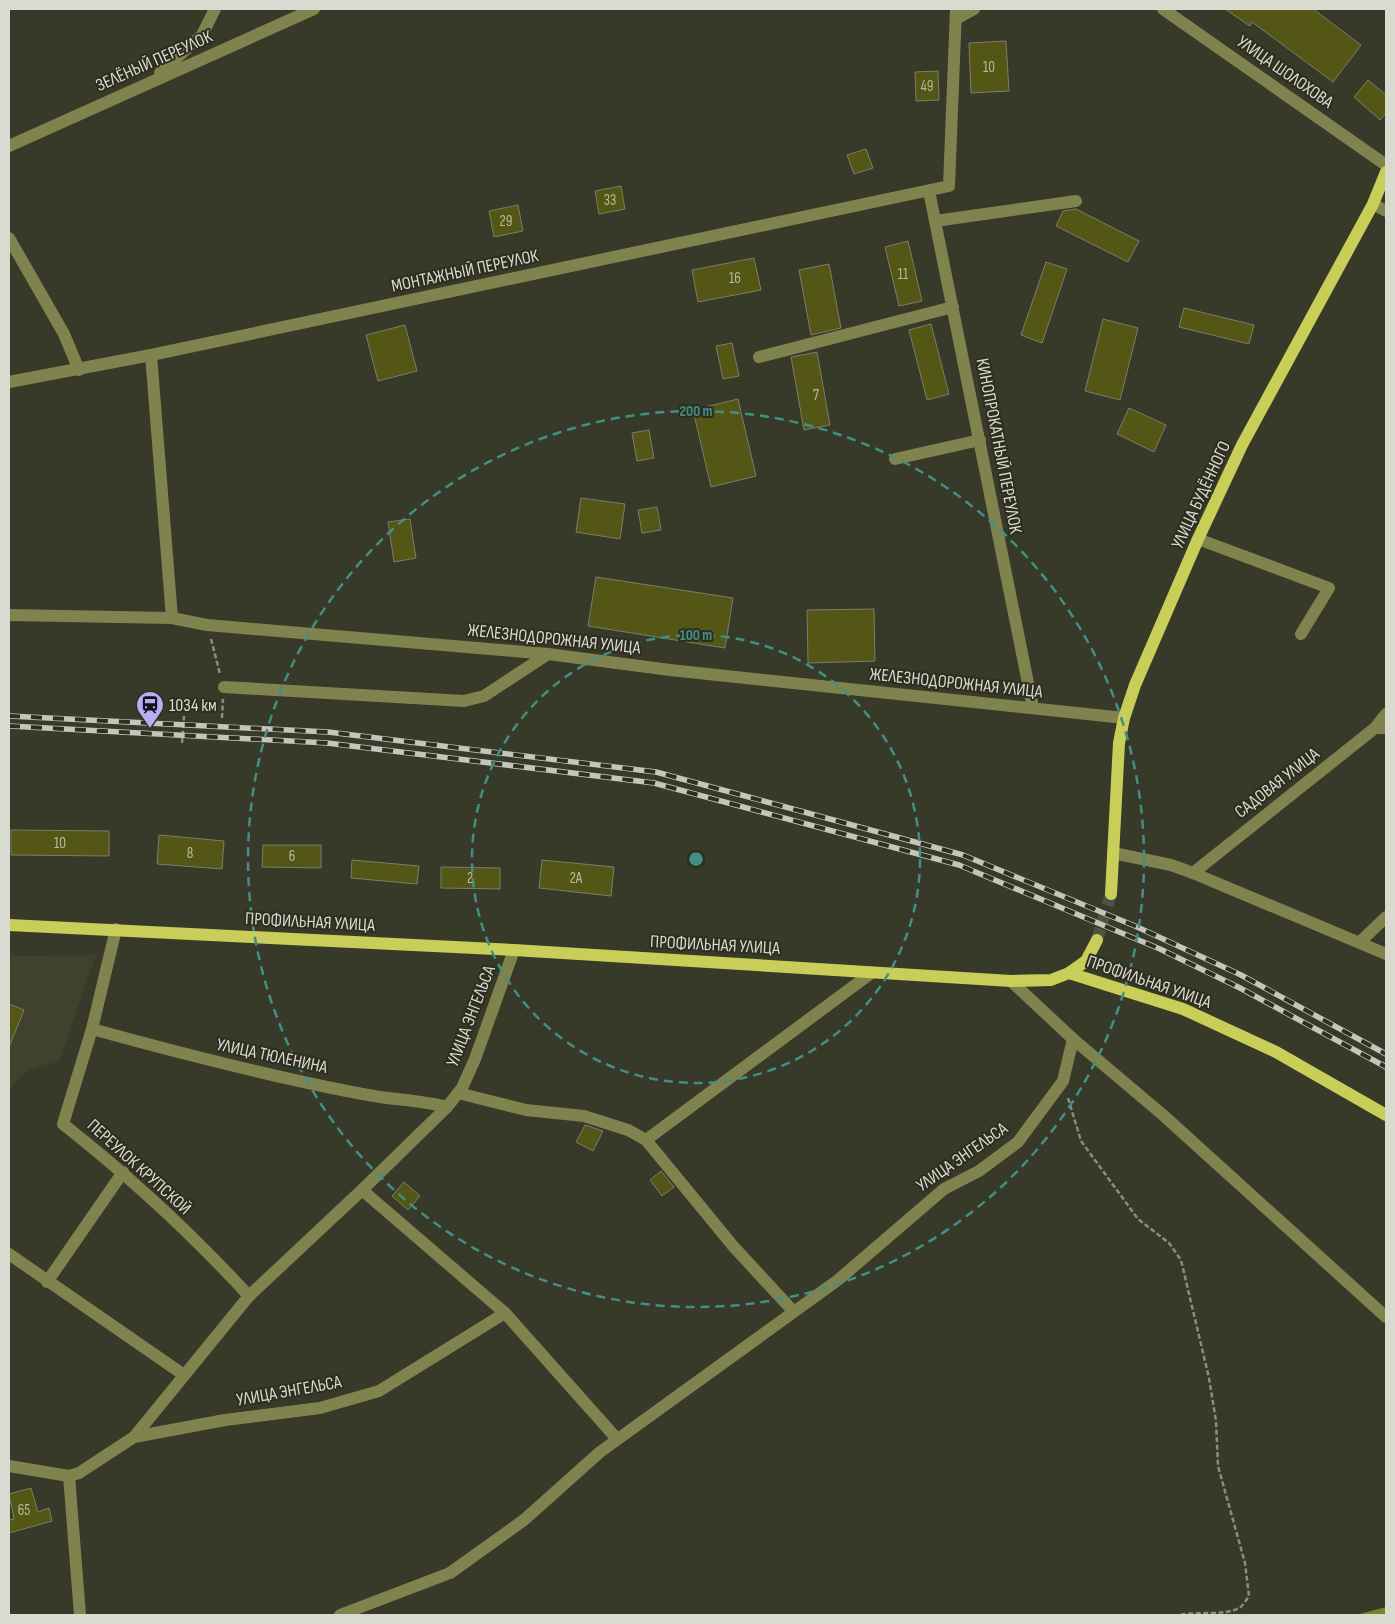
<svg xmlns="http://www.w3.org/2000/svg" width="1395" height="1624" font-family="'Sofia Sans Condensed',sans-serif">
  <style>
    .built { fill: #40422c }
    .water { fill: #7d812c }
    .building { fill: #535614; stroke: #7c7e6c }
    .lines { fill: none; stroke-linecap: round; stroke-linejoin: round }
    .major-tunnel { stroke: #4f5142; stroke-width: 12; stroke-dasharray: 12 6; stroke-linecap: butt }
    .path { stroke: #8b8c7f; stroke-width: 2.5; stroke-dasharray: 5 2.5; stroke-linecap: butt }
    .minor { stroke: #80834d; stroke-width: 12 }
    .major { stroke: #c8ce57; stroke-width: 12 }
    .rail-casing { stroke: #c4c5bb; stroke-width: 5.5 }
    .rail { stroke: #2d2e1f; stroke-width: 4; stroke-dasharray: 11; stroke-linecap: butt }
    .ring { fill: none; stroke: #428f86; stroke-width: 2.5; stroke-dasharray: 9 6 }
    .labels { text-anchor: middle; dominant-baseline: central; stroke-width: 4; stroke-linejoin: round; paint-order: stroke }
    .number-label { font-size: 15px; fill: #b8b9a1 }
    .street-label { font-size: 18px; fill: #d9dad0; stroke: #2d2e1f }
    .poi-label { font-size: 18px; fill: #d9dad0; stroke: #2d2e1f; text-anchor: start }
    .centre { fill: #428f86; stroke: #2d2e1f; stroke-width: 2.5 }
    .ring-label { font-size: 15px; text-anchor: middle; font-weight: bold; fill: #428f86; stroke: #2d2e1f; stroke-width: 4; stroke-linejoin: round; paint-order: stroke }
  </style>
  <rect width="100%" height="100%" fill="#373929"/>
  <polygon class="built" points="96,955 59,1062 39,1066 24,1073 9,1090 9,956"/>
  <polygon class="water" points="1386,1607 1386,1615 1356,1615"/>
  <g class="building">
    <polygon points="1225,9 1313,9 1361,45 1333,82 1252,22 1250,26"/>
    <polygon points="1006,41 1009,91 971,93 969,43"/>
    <polygon points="938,71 939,100 916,101 915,72"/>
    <polygon points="1368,80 1386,95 1386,113 1380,120 1354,97"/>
    <polygon points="866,149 873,168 854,174 847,155"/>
    <polygon points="621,186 625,209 599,214 595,191"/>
    <polygon points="518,205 523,231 494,237 489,211"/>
    <polygon points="1076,209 1139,241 1128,262 1056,226 1063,211"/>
    <polygon points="908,241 922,301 899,306 885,247"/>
    <polygon points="754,258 761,290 698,302 692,270"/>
    <polygon points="1046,262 1067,269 1042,343 1021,335"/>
    <polygon points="829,264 841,328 811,335 799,270"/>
    <polygon points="1184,308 1254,325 1249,344 1179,327"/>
    <polygon points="1103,319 1138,328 1120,400 1085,391"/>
    <polygon points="931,324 949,394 927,400 909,330"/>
    <polygon points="405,325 417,371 378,381 366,335"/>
    <polygon points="732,343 739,376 723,379 716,346"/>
    <polygon points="817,352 830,425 804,430 791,357"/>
    <polygon points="738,399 756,476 711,487 693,410"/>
    <polygon points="1129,408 1166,425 1154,452 1117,434"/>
    <polygon points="649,430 654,458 637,461 632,433"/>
    <polygon points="581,498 625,504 620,539 576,532"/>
    <polygon points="657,507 661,530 642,533 638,510"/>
    <polygon points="410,519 416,558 394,562 388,522"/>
    <polygon points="596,577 733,598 725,648 588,626"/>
    <polygon points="874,609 875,661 808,663 807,610"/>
    <polygon points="11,830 109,831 109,856 11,855"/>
    <polygon points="159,835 224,841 222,869 157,864"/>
    <polygon points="263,845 321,845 321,868 262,867"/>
    <polygon points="352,860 419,866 417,884 351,878"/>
    <polygon points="542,860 614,867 611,896 539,888"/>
    <polygon points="441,867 500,868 500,889 441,888"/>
    <polygon points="9,1004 24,1010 9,1047"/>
    <polygon points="585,1125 603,1131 593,1151 576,1142"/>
    <polygon points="661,1171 674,1187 662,1196 650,1180"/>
    <polygon points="404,1182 420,1196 408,1210 392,1196"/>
    <polygon points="31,1488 38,1512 49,1508 52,1521 9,1533 9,1520 14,1519 9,1494"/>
  </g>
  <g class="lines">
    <polyline class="major-tunnel" points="1097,940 1111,894"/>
    <g class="path">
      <polyline points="211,639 220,674"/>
      <polyline points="222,718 223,699"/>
      <polyline points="182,743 184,716"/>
      <path d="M1068,1098L1081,1141L1138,1219L1169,1243L1181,1260L1209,1378L1216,1421L1218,1466L1245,1563L1249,1596C1246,1600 1243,1606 1239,1608C1225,1616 1198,1611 1180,1615"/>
    </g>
    <g class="minor">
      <polyline points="1163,9 1386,165"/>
      <polyline points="956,19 974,9"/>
      <polyline points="160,73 202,35 215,9"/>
      <polyline points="9,146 314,9"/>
      <polyline points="929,191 1033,708"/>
      <polyline points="1373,204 1386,211"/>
      <polyline points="935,221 1076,201"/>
      <polyline points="9,238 64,334 79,370"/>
      <polyline points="151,355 172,618"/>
      <polyline points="759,357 953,307"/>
      <polyline points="9,382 151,355 949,186 956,9"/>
      <polyline points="895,459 980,440"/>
      <polyline points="1198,539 1329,588 1301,634"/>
      <polyline points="9,615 172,618 207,625 548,654 670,670 1124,718"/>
      <polyline points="224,687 464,701 484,696 548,654"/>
      <polyline points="1375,728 1386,714"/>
      <polyline points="1113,853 1171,865 1193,873 1386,954"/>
      <polyline points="1193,873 1375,728 1386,728"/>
      <path d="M116,929L92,1029L63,1124C129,1176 192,1234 249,1296"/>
      <polyline points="1360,942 1386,917"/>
      <path d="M92,1029C183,1054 275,1078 368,1095C394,1100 421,1100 447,1107"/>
      <polyline points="1073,1039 1163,1115 1386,1317"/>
      <polyline points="458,1093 526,1110 584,1116 628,1130 646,1140 733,1246 793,1311"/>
      <polyline points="646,1140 870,974"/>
      <polyline points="362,1190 505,1313 617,1439"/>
      <polyline points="9,1254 184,1375"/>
      <polyline points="47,1282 123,1172"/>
      <polyline points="134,1437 249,1296 362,1190 447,1107 462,1088 475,1059 514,950"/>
      <polyline points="9,1466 69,1476 79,1473 134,1437 225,1420 320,1408 379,1391 505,1313"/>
      <polyline points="69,1476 80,1615"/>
      <polyline points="340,1615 450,1573 524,1520 600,1452 838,1280 944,1189 979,1171 1018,1142 1063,1081 1073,1039 1011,981"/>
    </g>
    <g class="major">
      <polyline points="1111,894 1119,743 1124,718 1135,685 1198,539 1242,445 1373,204 1386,172"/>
      <polyline points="9,925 514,950 1011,981 1051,980 1069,973 1183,1009 1276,1052 1386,1115"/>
      <polyline points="1069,973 1086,961 1097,940"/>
    </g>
    <defs>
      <g id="rail">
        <polyline points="9,716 328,732 656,772 963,855 1135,926 1241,975 1386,1054"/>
        <polyline points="9,726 327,743 654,783 959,865 1160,949 1240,988 1386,1067"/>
      </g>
    </defs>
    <use href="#rail" class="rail-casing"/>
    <use href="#rail" class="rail"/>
  </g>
  <g class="ring">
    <circle cx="696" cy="859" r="224"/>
    <circle cx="696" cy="859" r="448"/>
  </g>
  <defs>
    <symbol id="station-pin" viewBox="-11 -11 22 30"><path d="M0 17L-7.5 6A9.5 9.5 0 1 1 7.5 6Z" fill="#b8abf7" stroke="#2d2e1f"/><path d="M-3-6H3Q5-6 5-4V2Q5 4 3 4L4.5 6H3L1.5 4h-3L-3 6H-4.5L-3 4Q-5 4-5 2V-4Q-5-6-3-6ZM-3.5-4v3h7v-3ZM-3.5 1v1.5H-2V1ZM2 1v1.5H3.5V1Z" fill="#111"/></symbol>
  </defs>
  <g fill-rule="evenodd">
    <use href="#station-pin" x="134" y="689" width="32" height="43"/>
  </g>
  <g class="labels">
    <g class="number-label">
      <text x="989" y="67">10</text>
      <text x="927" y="86">49</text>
      <text x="610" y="200">33</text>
      <text x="506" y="221">29</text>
      <text x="903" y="274">11</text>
      <text x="735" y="278">16</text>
      <text x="816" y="395">7</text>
      <text x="60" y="843">10</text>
      <text x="190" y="853">8</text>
      <text x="292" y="856">6</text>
      <text x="470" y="878">2</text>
      <text x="576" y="878">2А</text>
      <text x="24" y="1510">65</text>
    </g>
    <g class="street-label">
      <text transform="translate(154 61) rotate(-24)">ЗЕЛЁНЫЙ ПЕРЕУЛОК</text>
      <text transform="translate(1285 72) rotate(35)">УЛИЦА ШОЛОХОВА</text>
      <text transform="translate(465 271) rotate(-12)">МОНТАЖНЫЙ ПЕРЕУЛОК</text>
      <text transform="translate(999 446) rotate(79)">КИНОПРОКАТНЫЙ ПЕРЕУЛОК</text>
      <text transform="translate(1201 495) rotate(-65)">УЛИЦА БУДЁННОГО</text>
      <text transform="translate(554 639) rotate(6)">ЖЕЛЕЗНОДОРОЖНАЯ УЛИЦА</text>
      <text transform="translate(956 683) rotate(6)">ЖЕЛЕЗНОДОРОЖНАЯ УЛИЦА</text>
      <text transform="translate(1277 783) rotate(-38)">САДОВАЯ УЛИЦА</text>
      <text transform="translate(310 922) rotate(3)">ПРОФИЛЬНАЯ УЛИЦА</text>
      <text transform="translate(715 945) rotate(3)">ПРОФИЛЬНАЯ УЛИЦА</text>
      <text transform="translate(1149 982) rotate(19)">ПРОФИЛЬНАЯ УЛИЦА</text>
      <text transform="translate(471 1016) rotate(-69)">УЛИЦА ЭНГЕЛЬСА</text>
      <text transform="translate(272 1056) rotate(12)">УЛИЦА ТЮЛЕНИНА</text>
      <text transform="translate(962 1157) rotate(-35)">УЛИЦА ЭНГЕЛЬСА</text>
      <text transform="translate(139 1167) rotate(42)">ПЕРЕУЛОК КРУПСКОЙ</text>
      <text transform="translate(289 1391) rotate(-10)">УЛИЦА ЭНГЕЛЬСА</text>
    </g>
    <g class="poi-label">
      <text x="169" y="705">1034 км</text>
    </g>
  </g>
  <circle cx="696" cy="859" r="8" class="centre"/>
  <g class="ring-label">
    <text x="696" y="416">200 m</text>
    <text x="696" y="640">100 m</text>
  </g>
  <rect width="1395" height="1624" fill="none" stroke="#d9dad0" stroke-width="20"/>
</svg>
